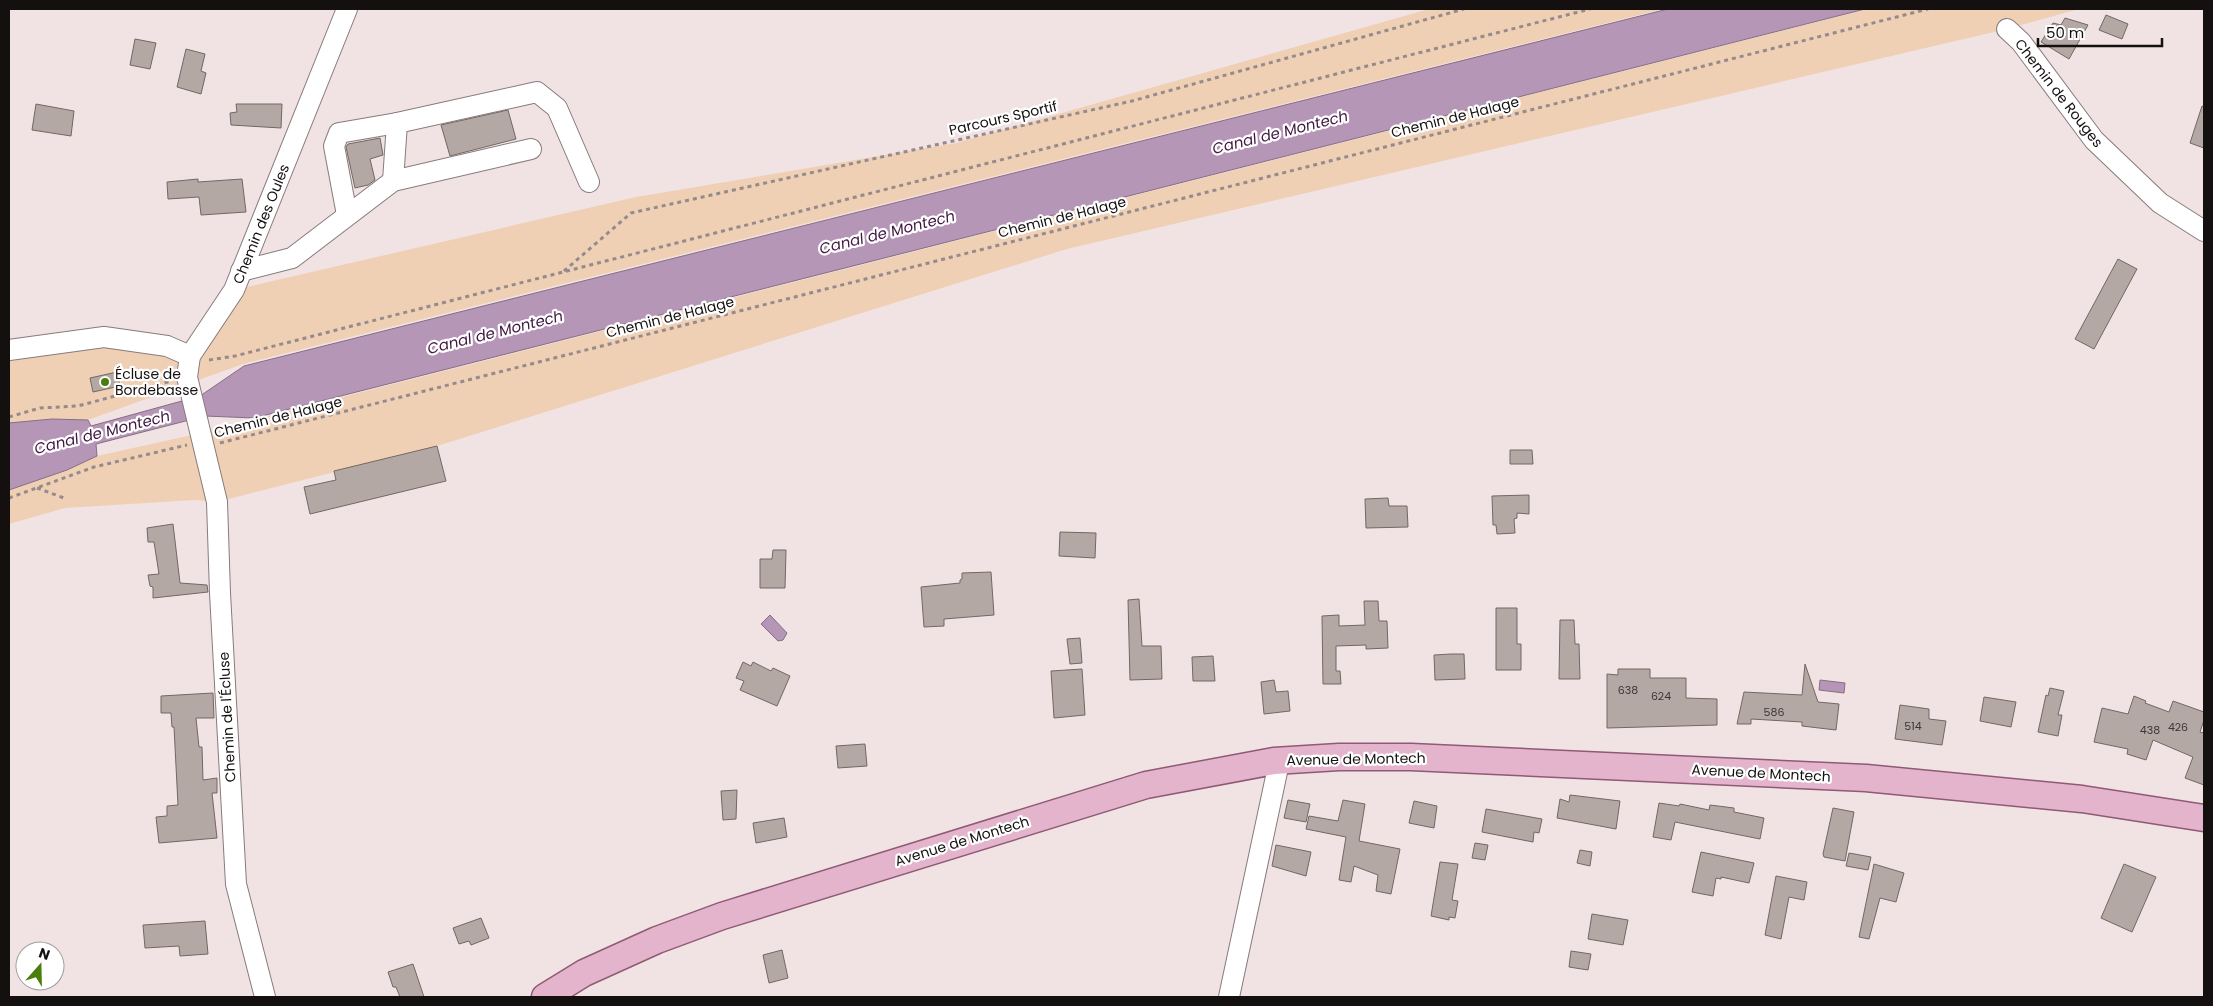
<svg xmlns="http://www.w3.org/2000/svg" width="2213" height="1006" font-family="Poppins,sans-serif">
  <style>
    .green { fill: #f0d0b5 }
    .water { fill: #b696b6; stroke: #856e84 }
    .building { fill: #b4a8a4; stroke: #726764 }
    .lines { fill: none; stroke-linecap: round; stroke-linejoin: round }
    .minor-casing { stroke: #877b7c; stroke-width: 22 }
    .major-casing { stroke: #8f5a73; stroke-width: 29 }
    .path { stroke: #958b8c; stroke-width: 3; stroke-dasharray: 4 4; stroke-linecap: butt }
    .minor { stroke: #fff; stroke-width: 20 }
    .major { stroke: #e3b4cb; stroke-width: 26 }
    .poi-dot { fill: #4b7d0d; stroke: #fff; stroke-width: 2 }
    .labels { text-anchor: middle; dominant-baseline: central; stroke-width: 4.5; stroke-linejoin: round; paint-order: stroke }
    .number-label { font-size: 11px; fill: #3c3635 }
    .street-label { font-size: 14px; fill: #141010; stroke: #fff }
    .poi-label { font-size: 14px; fill: #141010; stroke: #fff; text-anchor: start }
    .water-label { font-size: 15px; font-style: italic; fill: #401842; stroke: #fff }
  </style>
  <rect width="100%" height="100%" fill="#f1e3e4"/>
  <g class="green">
    <polygon points="1429,9 1663,9 243,364 88,420 52,419 9,423 9,350 104,337 190,355 234,290 636,197 956,143"/>
    <polygon points="1867,9 2079,9 2007,29 1067,249 437,446 217,502 195,500 65,508 9,524 9,490 67,470 97,456 201,433"/>
  </g>
  <g class="water">
    <polygon points="1668,9 1865,9 254,418 205,416 96,444 97,456 67,470 9,490 9,423 52,419 88,420 91,426 102,423 200,396 244,366"/>
    <polygon points="770,615 787,633 783,640 778,641 761,624"/>
    <polygon points="1820,680 1845,683 1844,693 1819,690"/>
  </g>
  <g class="building">
    <polygon points="2106,15 2128,24 2122,39 2099,30"/>
    <polygon points="2065,18 2088,25 2069,59 2041,42 2053,23 2061,25"/>
    <polygon points="135,39 156,43 150,69 130,65"/>
    <polygon points="186,49 205,54 201,71 206,73 201,94 177,87"/>
    <polygon points="36,104 74,111 71,136 32,130"/>
    <polygon points="236,104 282,104 281,128 231,125 230,113 237,112"/>
    <polygon points="2202,106 2204,107 2204,148 2190,143"/>
    <polygon points="508,110 516,139 450,156 441,125"/>
    <polygon points="380,138 383,155 370,159 375,180 368,185 355,188 346,147 348,144"/>
    <polygon points="198,179 198,182 242,179 246,212 201,215 199,197 168,199 167,182"/>
    <polygon points="2118,259 2137,269 2094,349 2075,339"/>
    <polygon points="117,372 120,386 93,392 90,378"/>
    <polygon points="437,446 446,481 310,514 304,487 336,480 334,471"/>
    <polygon points="1510,450 1532,450 1533,464 1510,464"/>
    <polygon points="1529,495 1529,514 1517,513 1517,518 1514,519 1515,533 1497,534 1496,525 1493,525 1492,496"/>
    <polygon points="1388,498 1389,506 1407,506 1408,527 1366,528 1365,499"/>
    <polygon points="173,524 180,583 207,585 208,592 153,598 153,587 150,586 148,575 159,574 154,542 148,542 147,528"/>
    <polygon points="1060,532 1096,533 1095,558 1059,556"/>
    <polygon points="773,550 786,550 785,588 760,588 760,559 772,559"/>
    <polygon points="991,572 994,615 944,619 944,626 924,627 921,587 960,583 960,580 962,579 962,573"/>
    <polygon points="1139,599 1142,646 1161,646 1162,679 1130,680 1128,600"/>
    <polygon points="1364,601 1378,601 1379,621 1387,621 1388,648 1366,649 1366,645 1336,646 1336,671 1340,671 1341,684 1323,684 1322,616 1339,615 1339,626 1365,625"/>
    <polygon points="1496,608 1517,608 1517,644 1521,644 1521,670 1496,670"/>
    <polygon points="1560,620 1574,620 1575,644 1579,644 1580,679 1559,679"/>
    <polygon points="1080,638 1082,663 1070,664 1067,639"/>
    <polygon points="1451,654 1464,654 1465,679 1435,680 1434,655"/>
    <polygon points="1213,656 1215,681 1193,681 1192,657"/>
    <polygon points="743,662 751,666 753,662 771,671 773,668 790,676 777,706 740,690 744,681 736,678"/>
    <polygon points="1805,664 1818,702 1839,704 1836,730 1802,726 1802,722 1751,719 1751,724 1737,724 1744,692 1802,695"/>
    <polygon points="1082,669 1085,715 1054,718 1051,671"/>
    <polygon points="1618,669 1650,669 1650,678 1686,678 1686,698 1717,699 1717,725 1607,728 1607,674 1618,675"/>
    <polygon points="1274,680 1276,692 1288,691 1290,711 1264,714 1261,682"/>
    <polygon points="2050,688 2064,691 2058,715 2062,715 2058,736 2038,732 2046,695 2048,696"/>
    <polygon points="213,693 214,718 196,718 199,747 202,747 203,780 217,778 217,793 212,793 217,838 159,843 156,817 167,816 167,806 178,805 174,727 172,727 171,713 161,713 161,696"/>
    <polygon points="2134,696 2146,701 2145,703 2169,712 2173,701 2204,712 2204,720 2200,732 2202,733 2204,731 2204,785 2185,778 2193,757 2153,740 2146,760 2127,754 2128,749 2094,742 2102,708 2128,714"/>
    <polygon points="1984,697 2016,702 2011,727 1980,721"/>
    <polygon points="1900,705 1929,709 1929,719 1946,721 1942,745 1895,739"/>
    <polygon points="865,744 867,766 838,768 836,746"/>
    <polygon points="737,790 736,819 723,820 721,791"/>
    <polygon points="1570,795 1620,801 1616,829 1557,818 1560,799 1569,802"/>
    <polygon points="1288,800 1310,804 1306,822 1284,818"/>
    <polygon points="1343,800 1365,804 1359,841 1400,849 1391,894 1376,891 1378,875 1354,866 1351,882 1339,880 1346,837 1306,829 1309,816 1338,821"/>
    <polygon points="1414,801 1437,806 1434,828 1409,823"/>
    <polygon points="1659,803 1679,806 1680,804 1709,810 1710,805 1734,808 1734,812 1764,818 1760,839 1675,822 1671,840 1653,837"/>
    <polygon points="1833,808 1854,812 1845,861 1824,857 1823,854"/>
    <polygon points="1486,809 1542,819 1539,833 1534,832 1533,842 1482,832"/>
    <polygon points="784,818 787,837 756,843 753,823"/>
    <polygon points="1475,843 1488,845 1485,860 1472,858"/>
    <polygon points="1276,845 1311,852 1306,876 1272,866"/>
    <polygon points="1580,850 1592,852 1590,866 1577,863"/>
    <polygon points="1701,852 1754,863 1749,883 1721,877 1721,879 1716,878 1713,896 1692,892"/>
    <polygon points="1849,853 1871,857 1868,870 1846,866"/>
    <polygon points="1440,862 1458,864 1452,900 1458,901 1455,918 1449,917 1449,920 1431,916"/>
    <polygon points="1874,864 1904,873 1896,902 1880,898 1869,939 1859,937"/>
    <polygon points="2124,864 2156,877 2132,932 2101,918"/>
    <polygon points="1776,876 1807,882 1804,900 1789,897 1781,939 1765,935"/>
    <polygon points="1592,914 1628,920 1623,945 1588,939"/>
    <polygon points="481,918 489,938 471,945 469,941 459,944 453,928"/>
    <polygon points="205,921 208,954 180,956 179,946 145,948 143,925"/>
    <polygon points="782,950 788,978 769,983 763,955"/>
    <polygon points="1571,951 1591,954 1588,970 1569,967"/>
    <polygon points="413,964 424,997 400,997 396,987 393,987 388,972"/>
  </g>
  <g class="lines">
    <defs>
      <g id="minor">
        <polyline points="2007,29 2021,42 2094,140 2160,203 2204,231"/>
        <polyline points="393,181 397,123 537,92 557,108 589,182"/>
        <polyline points="347,215 334,146 339,133 397,123"/>
        <polyline points="241,271 292,258 393,181 531,149"/>
        <polyline points="9,350 104,337 167,346 190,356"/>
        <polyline points="265,997 236,884 220,593 217,502 187,377 190,356 234,290 347,9"/>
        <polyline points="1229,997 1277,772 1274,761"/>
      </g>
      <polyline id="major" points="545,997 584,973 657,940 722,916 1146,785 1274,761 1339,757 1411,757 1866,778 2082,799 2204,818"/>
    </defs>
    <use href="#minor" class="minor-casing"/>
    <use href="#major" class="major-casing"/>
    <g class="path">
      <polyline points="564,271 631,213 1132,101 1464,9"/>
      <polyline points="209,360 235,356 1590,9"/>
      <polyline points="9,417 40,408 78,406 171,381"/>
      <polyline points="220,443 1928,9"/>
      <polyline points="37,488 64,498"/>
      <polyline points="9,498 94,467 187,445"/>
    </g>
    <use href="#minor" class="minor"/>
    <use href="#major" class="major"/>
  </g>
  <circle class="poi-dot" cx="105" cy="382" r="5"/>
  <g class="labels">
    <g class="number-label">
      <text x="1628" y="690">638</text>
      <text x="1661" y="696">624</text>
      <text x="1774" y="712">586</text>
      <text x="1913" y="726">514</text>
      <text x="2178" y="727">426</text>
      <text x="2150" y="730">438</text>
    </g>
    <g class="street-label">
      <text transform="translate(2059 93) rotate(52)">Chemin de Rouges</text>
      <text transform="translate(1455 117) rotate(-14)">Chemin de Halage</text>
      <text transform="translate(1003 118) rotate(-13)">Parcours Sportif</text>
      <text transform="translate(1062 217) rotate(-14)">Chemin de Halage</text>
      <text transform="translate(261 224) rotate(-68)">Chemin des Oules</text>
      <text transform="translate(670 317) rotate(-14)">Chemin de Halage</text>
      <text transform="translate(278 417) rotate(-14)">Chemin de Halage</text>
      <text transform="translate(227 717) rotate(-93)">Chemin de l'Écluse</text>
      <text transform="translate(1356 759) rotate(-1)">Avenue de Montech</text>
      <text transform="translate(1761 773) rotate(3)">Avenue de Montech</text>
      <text transform="translate(962 841) rotate(-17)">Avenue de Montech</text>
    </g>
    <g class="poi-label">
      <text x="115" y="374">Écluse de<tspan x="115" dy="16">Bordebasse</tspan></text>
    </g>
    <g class="water-label">
      <text transform="translate(1280 132) rotate(-14)">Canal de Montech</text>
      <text transform="translate(887 232) rotate(-14)">Canal de Montech</text>
      <text transform="translate(495 332) rotate(-14)">Canal de Montech</text>
      <text transform="translate(102 432) rotate(-14)">Canal de Montech</text>
    </g>
  </g>
  <rect width="2213" height="1006" fill="none" stroke="#141010" stroke-width="20"/>
  <g transform="translate(40 966) rotate(20)"><circle r="24" fill="#ffffff" stroke="#a19f9f"/>
  <path d="M0-4L9 19L0 12L-9 19Z" fill="#4b7d0d"/>
  <text y="-8" font-size="14" font-weight="bold" text-anchor="middle" fill="#141010">N</text>
  </g>
  <path d="M2038 38v8h124v-8" fill="none" stroke="#141010" stroke-width="2.5"/>
  <text x="2046" y="38" font-size="15" fill="#141010" stroke="#ffffff" stroke-width="4" paint-order="stroke">50 m</text>
</svg>
